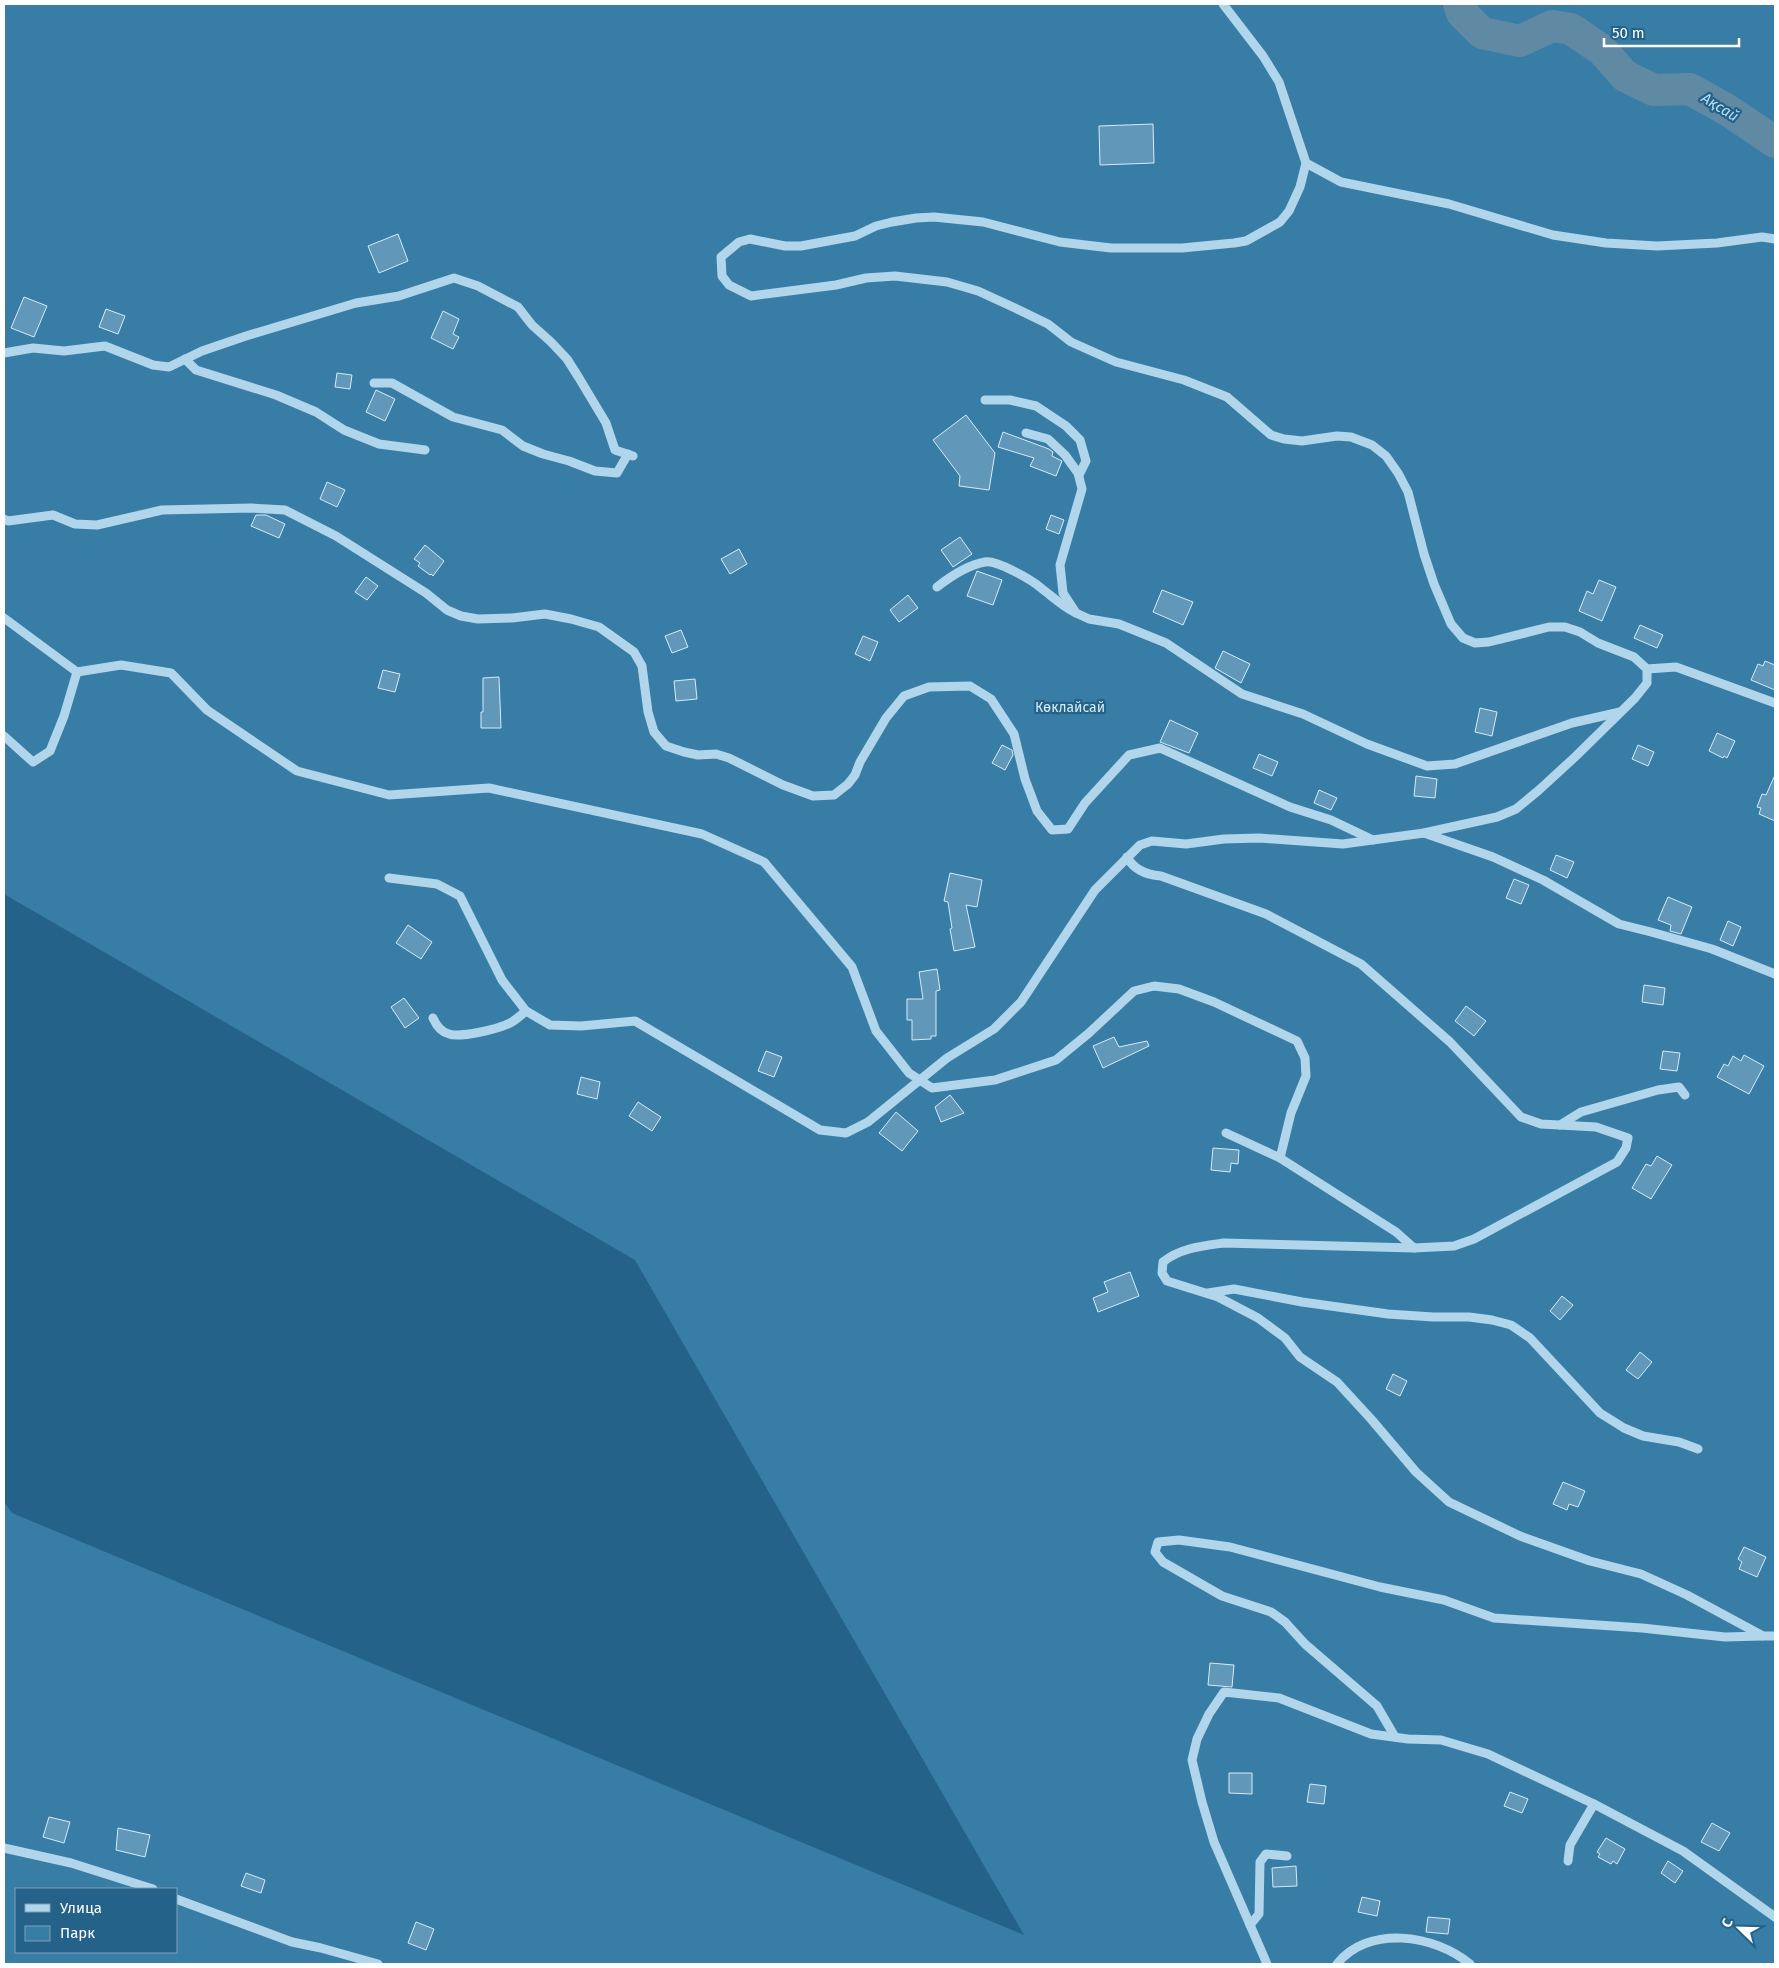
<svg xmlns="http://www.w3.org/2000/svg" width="1779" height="1968" font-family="'Fira Sans',sans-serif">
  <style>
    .green { fill: #387da6; fill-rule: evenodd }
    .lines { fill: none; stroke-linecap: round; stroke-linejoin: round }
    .river { stroke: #608aa4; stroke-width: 32 }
    .building { fill: #6198ba; stroke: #d5ebf7 }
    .minor { stroke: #b1d5ea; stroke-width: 9 }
    .labels { text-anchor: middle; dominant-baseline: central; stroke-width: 4.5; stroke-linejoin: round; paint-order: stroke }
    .park-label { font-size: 14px; fill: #d5ebf7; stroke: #246289 }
    .water-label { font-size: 15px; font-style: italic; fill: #bcdef1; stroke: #246289 }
  </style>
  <rect width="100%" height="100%" fill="#246289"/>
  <path class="green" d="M4,4H1775V1964H4V1502L12,1513L1024,1935L635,1260L4,894ZM16,1889H176V1952H16Z"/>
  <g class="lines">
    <polyline class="river" points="1459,4 1462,13 1482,33 1520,41 1552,26 1571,29 1602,50 1625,76 1654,90 1690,89 1729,111 1775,142"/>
  </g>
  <g class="building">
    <polygon points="1153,124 1154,163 1100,165 1099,126"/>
    <polygon points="398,234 408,261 379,273 368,246"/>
    <polygon points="24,297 47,306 34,337 11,328"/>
    <polygon points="106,309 125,316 118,334 99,327"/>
    <polygon points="443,311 459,319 453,334 459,337 453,349 431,338"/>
    <polygon points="337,373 352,375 350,389 335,387"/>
    <polygon points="376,390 395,399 385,421 366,412"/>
    <polygon points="966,415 995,453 989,490 959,486 960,476 933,440"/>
    <polygon points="1003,432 1049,449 1053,452 1052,456 1062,461 1056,476 1030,466 1034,458 998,447"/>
    <polygon points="327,482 345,490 337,507 320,499"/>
    <polygon points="256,515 266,515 285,524 279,538 251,526"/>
    <polygon points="1051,515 1064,520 1059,534 1046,529"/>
    <polygon points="960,537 972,554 953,567 941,550"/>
    <polygon points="425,545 444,561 433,576 431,574 430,575 418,566 420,563 414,559"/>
    <polygon points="739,549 747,564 730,574 721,559"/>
    <polygon points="977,571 1002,580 993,605 967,596"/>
    <polygon points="366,577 378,586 367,600 355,592"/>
    <polygon points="1599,580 1616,587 1602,621 1579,611 1587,591 1593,594"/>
    <polygon points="1162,590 1193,602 1183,625 1153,612"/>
    <polygon points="908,595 918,608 899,622 890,610"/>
    <polygon points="1640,625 1663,635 1657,648 1634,638"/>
    <polygon points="681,630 688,647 672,653 665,636"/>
    <polygon points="863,636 878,642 870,661 855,654"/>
    <polygon points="1223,651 1250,664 1241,683 1215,668"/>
    <polygon points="1765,661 1775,665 1775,690 1751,680 1758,664 1763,666"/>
    <polygon points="383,670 400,674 395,692 378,688"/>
    <polygon points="499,677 501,728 481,728 481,712 483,712 483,678"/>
    <polygon points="695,679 697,699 676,701 674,681"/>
    <polygon points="1480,708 1497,712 1492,736 1475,732"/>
    <polygon points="1170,720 1198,733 1189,753 1160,742"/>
    <polygon points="1717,733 1735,741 1727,758 1724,756 1723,758 1709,751"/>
    <polygon points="1002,745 1012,750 1013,755 1005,770 992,763"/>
    <polygon points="1638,745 1654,752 1648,766 1632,759"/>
    <polygon points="1259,754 1278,762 1272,776 1253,768"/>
    <polygon points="1775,775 1775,821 1759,814 1761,808 1757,807 1762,794 1766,795"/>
    <polygon points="1416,776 1437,779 1435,798 1414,796"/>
    <polygon points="1319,790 1337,798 1331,810 1314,803"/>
    <polygon points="1556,855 1574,862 1567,878 1550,870"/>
    <polygon points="950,873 982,880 977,907 966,905 975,947 954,951 950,929 952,928 948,902 944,901"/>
    <polygon points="1514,879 1529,885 1521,904 1506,898"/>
    <polygon points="1668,897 1692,907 1681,934 1670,931 1671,925 1658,920"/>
    <polygon points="1728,921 1741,927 1733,946 1720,940"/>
    <polygon points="408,925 432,942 421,959 396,943"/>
    <polygon points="937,969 940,990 936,991 936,1036 931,1036 931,1039 912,1040 912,1020 907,1020 907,999 923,999 919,972"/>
    <polygon points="1644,985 1665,988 1663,1005 1642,1002"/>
    <polygon points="404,998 419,1018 405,1028 391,1007"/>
    <polygon points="1466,1006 1486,1021 1474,1036 1455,1021"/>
    <polygon points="1114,1037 1119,1047 1147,1041 1149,1046 1103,1068 1093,1046"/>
    <polygon points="766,1051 782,1057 774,1077 758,1071"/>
    <polygon points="1663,1051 1680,1053 1677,1071 1660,1069"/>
    <polygon points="1744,1055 1764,1066 1749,1094 1717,1077 1724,1064 1728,1066 1733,1056 1741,1061"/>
    <polygon points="581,1077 600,1082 597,1099 577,1094"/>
    <polygon points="950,1095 964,1113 941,1122 935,1107"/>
    <polygon points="638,1102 661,1117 652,1131 629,1116"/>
    <polygon points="896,1112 918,1131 902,1151 879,1133"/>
    <polygon points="1213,1148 1239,1150 1238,1164 1231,1163 1230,1172 1211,1170"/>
    <polygon points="1657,1156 1672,1165 1651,1199 1632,1188 1646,1164 1651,1166"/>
    <polygon points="1130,1272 1139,1296 1098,1312 1093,1298 1108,1292 1104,1282"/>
    <polygon points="1562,1296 1573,1305 1560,1320 1550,1311"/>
    <polygon points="1640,1352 1652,1362 1638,1379 1626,1370"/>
    <polygon points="1393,1374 1407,1381 1400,1396 1386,1389"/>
    <polygon points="1563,1482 1585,1491 1578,1507 1569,1504 1567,1510 1553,1504"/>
    <polygon points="1744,1547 1766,1557 1757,1577 1739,1569 1742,1562 1738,1559"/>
    <polygon points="1210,1663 1234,1665 1232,1687 1208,1685"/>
    <polygon points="1229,1773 1252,1773 1252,1794 1229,1793"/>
    <polygon points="1310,1784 1326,1786 1324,1804 1307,1802"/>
    <polygon points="1510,1792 1528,1799 1522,1813 1504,1806"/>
    <polygon points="49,1817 70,1822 64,1843 43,1837"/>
    <polygon points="1712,1823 1730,1833 1719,1851 1701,1842"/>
    <polygon points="118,1828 150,1835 145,1857 116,1850"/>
    <polygon points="1606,1838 1625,1849 1617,1864 1613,1861 1611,1864 1598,1857 1600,1854 1597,1852"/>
    <polygon points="1668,1861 1683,1871 1675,1883 1661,1873"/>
    <polygon points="1296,1866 1297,1886 1273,1887 1272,1868"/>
    <polygon points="246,1873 265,1880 261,1893 241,1886"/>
    <polygon points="1362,1897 1380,1901 1377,1916 1358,1912"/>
    <polygon points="1428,1917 1450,1919 1448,1934 1426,1932"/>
    <polygon points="416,1922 434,1929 426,1950 408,1943"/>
  </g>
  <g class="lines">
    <g class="minor">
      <polyline points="1223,4 1263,56 1279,82 1306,163 1341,182 1449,204 1553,235 1606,243 1657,246 1717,243 1762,237 1775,239"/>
      <polyline points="4,353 33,348 64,351 105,346 153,365 169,367 202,351 246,336 356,303 399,296 454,278 478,286 518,307 532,325 551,342 567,359 579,378 606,423 615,450 633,456"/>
      <polyline points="185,359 196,370 276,395 316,412 344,430 379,444 425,450"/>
      <polyline points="374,383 392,383 453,417 502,430 523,446 543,454 569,461 595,471 617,473 628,454"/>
      <polyline points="985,400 1010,400 1036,406 1066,426 1080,440 1086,461 1079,475"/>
      <polyline points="1026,433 1048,439 1065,455 1078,473 1082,489 1060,565 1063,593 1076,613 1089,619 1119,624 1166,643 1242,694 1303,714 1367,744 1427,766 1455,764 1572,723 1620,712"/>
      <polyline points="4,519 8,521 53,515 75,524 97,525 162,510 251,508 285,510 336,536 426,593 447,610 461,616 478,619 512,618 545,614 571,619 599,627 634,652 642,666 648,712 654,732 666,746 684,752 698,755 716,754 729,758 783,785 813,796 834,795 848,784 855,775 860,762 886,718 904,696 929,687 970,686 991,699 1014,734 1025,779 1037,811 1052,830 1068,829 1085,803 1129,755 1160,748 1290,807 1331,820 1373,840"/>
      <path d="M937,587C951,576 967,565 985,562C997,560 1032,580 1041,588C1053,597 1062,606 1076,613"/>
      <polyline points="4,618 77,672 121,665 171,673 207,710 297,771 389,795 489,788 702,834 764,862 852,967 876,1031 909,1073 932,1088 995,1080 1056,1060 1089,1033 1134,991 1154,986 1179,989 1214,1002 1297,1041 1305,1058 1306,1076 1291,1113 1280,1158"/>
      <polyline points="1647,669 1676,667 1775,703"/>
      <polyline points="4,736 33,762 50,751 64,716 77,672"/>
      <polyline points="1424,833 1493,857 1543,880 1619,924 1651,932 1712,949 1775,974"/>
      <path d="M1127,857C1134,870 1147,875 1161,876L1266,914L1361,964L1450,1042L1521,1117L1541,1124L1596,1127L1628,1138L1626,1148L1617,1162L1474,1239L1454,1246L1414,1248L1224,1243C1202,1246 1180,1248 1163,1262L1162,1273L1167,1281L1218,1297L1258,1318L1285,1338L1300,1357L1337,1382L1371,1419L1416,1472L1449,1502L1520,1536L1590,1561L1641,1574L1687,1595L1763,1636H1775"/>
      <polyline points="389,878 437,884 460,896 502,980 526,1011 550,1025 581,1026 635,1021 820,1130 846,1133 868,1122 947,1058 994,1029 1021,1002 1095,890 1140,845 1152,841 1186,844 1224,839 1259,838 1343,844 1424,833 1497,817 1516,809 1539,790 1576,756 1635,698 1647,683 1647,669 1634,657 1598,643 1580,632 1565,627 1549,627 1489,642 1475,643 1463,638 1451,624 1434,584 1424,554 1408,492 1398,473 1386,456 1372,445 1351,437 1337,436 1302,441 1284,439 1271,435 1227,397 1184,380 1116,362 1071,342 1048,324 1015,308 978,291 947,282 895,276 866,278 836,285 751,296 729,285 722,276 721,257 739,242 750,239 785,246 801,246 855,236 876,226 892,222 916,218 934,217 983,222 1060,242 1111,248 1182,248 1234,243 1246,241 1280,222 1289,211 1300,187 1306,163"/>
      <path d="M433,1018C436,1025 441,1032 449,1034C460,1038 499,1029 510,1023C516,1020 521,1015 526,1011"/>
      <polyline points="1560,1125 1581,1112 1658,1090 1679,1087 1685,1095"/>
      <polyline points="1226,1133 1280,1158 1396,1232 1414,1248"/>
      <polyline points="1208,1293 1234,1289 1302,1302 1388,1314 1433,1317 1469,1317 1492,1320 1511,1325 1530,1338 1600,1413 1624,1428 1643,1436 1679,1442 1698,1449"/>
      <polyline points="1395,1737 1377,1706 1305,1644 1285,1622 1271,1612 1222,1596 1163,1562 1155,1552 1158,1542 1179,1540 1230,1547 1380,1587 1444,1600 1494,1618 1642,1628 1725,1637 1762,1636"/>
      <polyline points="4,1848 71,1863 153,1889"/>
      <polyline points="1568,1861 1570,1845 1594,1804"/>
      <polyline points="176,1899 292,1942 321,1948 378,1964"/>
      <polyline points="1250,1925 1259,1914 1260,1862 1266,1854 1287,1856"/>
      <polyline points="1267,1964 1214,1842 1202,1802 1192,1760 1197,1739 1209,1714 1224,1692 1279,1698 1371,1734 1408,1739 1441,1740 1488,1754 1594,1804 1683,1851 1775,1917"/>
      <path d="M1337,1964C1368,1925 1434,1934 1470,1964"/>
    </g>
  </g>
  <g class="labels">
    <g class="park-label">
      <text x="1070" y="707">Көклайсай</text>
    </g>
    <g class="water-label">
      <text transform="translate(1720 107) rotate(32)">Ақсай</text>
    </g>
  </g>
  <rect width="1779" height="1968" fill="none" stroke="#ffffff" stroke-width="10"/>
  <rect x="15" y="1888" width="162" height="65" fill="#246289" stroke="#7ca1b8"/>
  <rect x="25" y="1904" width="25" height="8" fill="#b1d5ea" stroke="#7ca1b8"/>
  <text x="60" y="1913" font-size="15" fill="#ffffff">Улица</text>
  <rect x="25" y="1926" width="25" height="15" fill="#387da6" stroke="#7ca1b8"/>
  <text x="60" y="1938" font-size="15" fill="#ffffff">Парк</text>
  <g transform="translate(1739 1928) rotate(293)" stroke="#246289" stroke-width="4" paint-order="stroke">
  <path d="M0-4L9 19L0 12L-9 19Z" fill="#ffffff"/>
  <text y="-8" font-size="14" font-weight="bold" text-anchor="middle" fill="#ffffff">С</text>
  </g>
  <path d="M1604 38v8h135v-8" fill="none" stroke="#ffffff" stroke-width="2.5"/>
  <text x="1612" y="38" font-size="15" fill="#ffffff" stroke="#246289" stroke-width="4" paint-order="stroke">50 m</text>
</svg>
